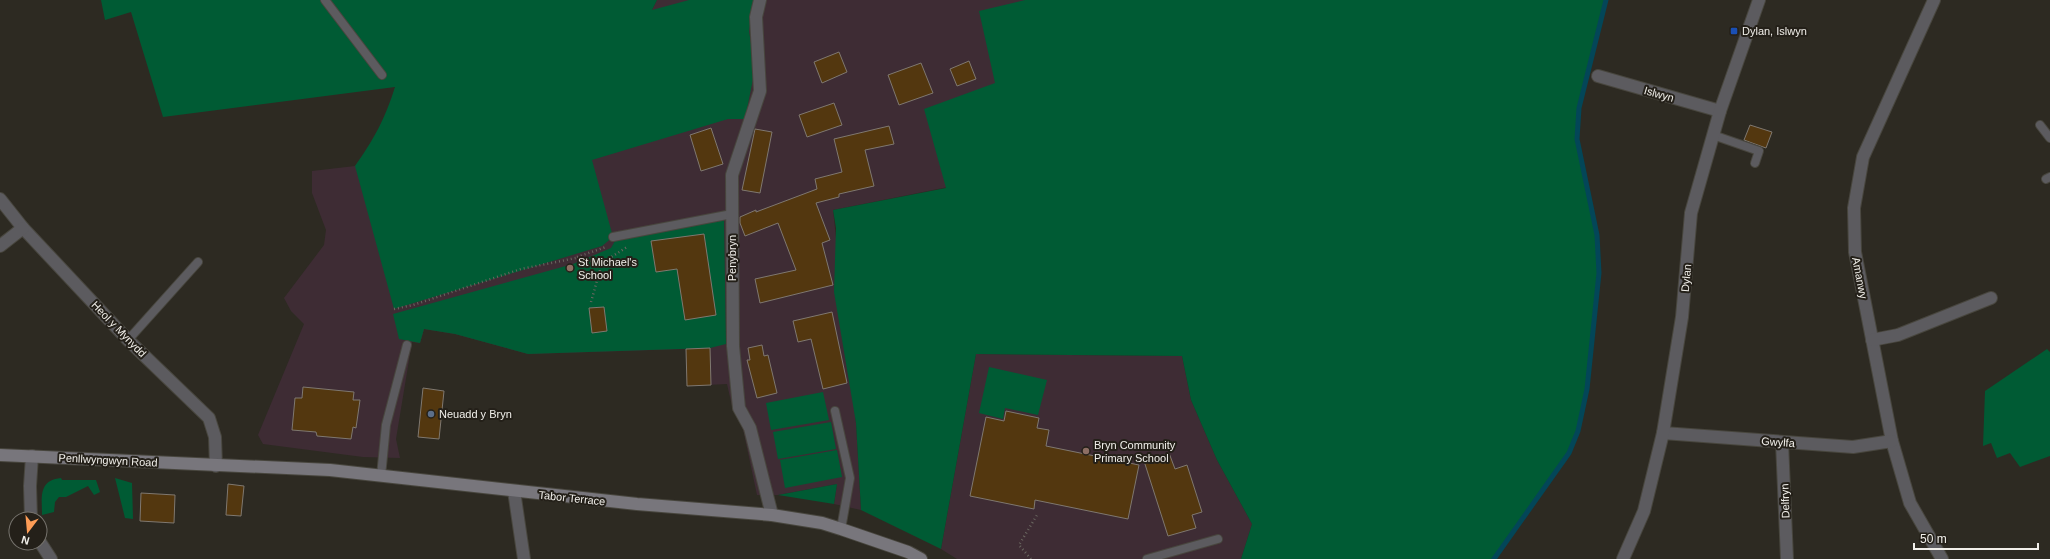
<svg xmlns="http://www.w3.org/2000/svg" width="2050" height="559" font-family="Arial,sans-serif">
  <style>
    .education { fill: #3e2c34 }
    .green { fill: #005b34 }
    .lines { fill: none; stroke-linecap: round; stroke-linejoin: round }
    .stream { stroke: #034658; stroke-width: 5 }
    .building { fill: #53370f; stroke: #7f7870 }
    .service-casing { stroke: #48463e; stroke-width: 10 }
    .minor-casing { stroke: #48463e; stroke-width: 14 }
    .secondary-casing { stroke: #48463e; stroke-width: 14 }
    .path { stroke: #6a6760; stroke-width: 2.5; stroke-dasharray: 1 3; stroke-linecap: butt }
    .service { stroke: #5c5b5f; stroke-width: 8 }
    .minor { stroke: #5c5b5f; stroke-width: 12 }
    .secondary { stroke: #78767c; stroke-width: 12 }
    .transit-dot { fill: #1a4fb4; stroke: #242019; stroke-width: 1.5 }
    .education-dot { fill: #8d6e63; stroke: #242019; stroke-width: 1.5 }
    .service-dot { fill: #5c6f8a; stroke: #242019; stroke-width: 1.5 }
    .labels { text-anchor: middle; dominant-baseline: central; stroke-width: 4; stroke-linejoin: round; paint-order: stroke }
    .poi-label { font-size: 11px; fill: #f1efea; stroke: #242019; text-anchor: start }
    .street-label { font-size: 11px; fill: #f1efea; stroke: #242019 }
  </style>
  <rect width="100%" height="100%" fill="#2d2a22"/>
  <g class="education">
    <polygon points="657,0 1154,0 1152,146 833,210 856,423 861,510 834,504 837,484 778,495 757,495 743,429 732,406 727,384 687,386 686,349 528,354 455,334 424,329 420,343 412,342 396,439 400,458 363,457 263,444 258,435 304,324 291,311 284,298 324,245 326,230 312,193 312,171 355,166 375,139 389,107 398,78 652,10"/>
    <polygon points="976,354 1182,356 1191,400 1217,460 1252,524 1241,559 957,559 941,549"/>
  </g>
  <g class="green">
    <path d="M101,0H657L652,10L689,0H754L749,31L755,69L745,119H728L592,160L613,237L602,246L394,309L355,166C374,139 385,119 395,87L163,117L131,12L105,20Z"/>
    <polygon points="1025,0 1606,0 1579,108 1577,139 1597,235 1599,273 1587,389 1578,431 1569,453 1494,559 1241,559 1252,524 1217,460 1191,400 1182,356 976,354 941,549 861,510 856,423 834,292 836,228 833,210 946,188 924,109 995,83 979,11"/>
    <polygon points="724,220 726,344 710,348 528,354 455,334 424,329 420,343 399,339 393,314 573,264 611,248 616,239"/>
    <polygon points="2047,349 2050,352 2050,456 2020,467 2010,453 1997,458 1991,443 1983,446 1985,391"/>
    <polygon points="989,367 1047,380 1038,415 1005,408 1003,419 979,413"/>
    <polygon points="823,392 829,420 771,430 766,403"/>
    <polygon points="831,422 836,449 778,459 773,432"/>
    <polygon points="837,450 842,477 785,488 780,460"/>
    <path d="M61,478L62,480H96L100,492L94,495L88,486L66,497H59L55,502L54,512L42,515C42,498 38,480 61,478Z"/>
    <polygon points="115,478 132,483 133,519 125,518"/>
    <polygon points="837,484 834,504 778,495"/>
  </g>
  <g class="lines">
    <polyline class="stream" points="1494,559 1569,453 1578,431 1587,389 1599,273 1597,235 1577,139 1579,108 1606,0"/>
  </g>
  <g class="building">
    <polygon points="839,52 847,72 822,83 814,62"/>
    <polygon points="969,61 976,79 957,86 950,69"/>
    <polygon points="921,63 933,93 899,105 888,75"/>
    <polygon points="834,103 842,125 807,137 799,115"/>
    <polygon points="1750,125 1772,132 1766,148 1744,140"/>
    <polygon points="889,126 894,144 865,150 874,186 839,194 839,197 816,203 830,240 822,243 833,285 760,303 755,279 796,270 778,223 745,236 740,223 740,217 756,210 756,212 817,189 815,179 842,172 834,139"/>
    <polygon points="711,128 723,164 701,171 690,135"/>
    <polygon points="755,129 772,132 760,193 742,190"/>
    <polygon points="704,234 716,315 685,320 677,269 656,272 651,241"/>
    <polygon points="604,307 607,331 592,333 589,308"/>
    <polygon points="832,312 847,383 823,389 811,339 798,342 793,321"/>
    <polygon points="762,345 764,356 768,355 777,393 757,398 747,360 750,360 748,348"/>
    <polygon points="710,348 711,385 687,386 686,349"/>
    <polygon points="303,387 354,392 353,400 360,400 356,428 353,427 351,439 317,436 316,432 292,430 295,398 302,398"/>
    <polygon points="423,388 444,391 439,439 418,437"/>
    <polygon points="1006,411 1039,418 1037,428 1049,430 1046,446 1139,465 1128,519 1035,500 1034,509 970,496 986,417 1004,421"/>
    <polygon points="1169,453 1175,469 1187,465 1202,512 1192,515 1196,528 1168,536 1144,461"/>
    <polygon points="228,484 244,486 241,516 226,515"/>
    <polygon points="141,493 175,495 174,523 140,521"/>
  </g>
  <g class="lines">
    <defs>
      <g id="service">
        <polyline points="325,0 382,75"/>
        <polyline points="2040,125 2050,138"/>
        <polyline points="1713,135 1759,151 1755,163"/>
        <polyline points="2046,179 2050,177"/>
        <polyline points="613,237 732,214"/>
        <polyline points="128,340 198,262"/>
        <polyline points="835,411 850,478 841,529"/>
        <polyline points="381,476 386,425 407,345"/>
        <polyline points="1147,559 1218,539"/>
      </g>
      <g id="minor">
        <polyline points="760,0 756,17 760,91 732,175 733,346 739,408 750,428 772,515"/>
        <polyline points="1934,0 1863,157 1854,208 1855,252 1892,441 1910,503 1942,559"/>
        <polyline points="1598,76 1720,111"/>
        <polyline points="0,199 23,228 128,340 209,418 215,437 216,466"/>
        <polyline points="0,246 23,228"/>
        <polyline points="1872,340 1898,335 1991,298"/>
        <polyline points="1663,433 1853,447 1892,441"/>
        <polyline points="1782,442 1787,559"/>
        <polyline points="514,491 524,559"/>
        <polyline points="31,519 30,486 32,456"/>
        <polyline points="40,542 51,559"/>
        <polyline points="1623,559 1644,511 1663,433 1682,317 1691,213 1720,111 1759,0"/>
      </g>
      <polyline id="secondary" points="0,455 330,470 637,504 772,515 822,523 841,529 908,552 921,559"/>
    </defs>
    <use href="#service" class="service-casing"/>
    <use href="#minor" class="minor-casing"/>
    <use href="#secondary" class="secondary-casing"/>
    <g class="path">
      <polyline points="577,257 606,247"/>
      <polyline points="591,302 602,263 627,247"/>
      <polyline points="394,309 413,305 521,269 576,258 602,263"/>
      <polyline points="1031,559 1019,545 1037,515"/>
    </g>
    <use href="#service" class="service"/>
    <use href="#minor" class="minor"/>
    <use href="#secondary" class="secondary"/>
  </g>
  <rect class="transit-dot" x="1730" y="27" width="8" height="8" rx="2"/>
  <g class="education-dot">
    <circle cx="570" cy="268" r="4"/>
    <circle cx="1086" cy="451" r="4"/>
  </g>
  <circle class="service-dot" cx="431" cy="414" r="4"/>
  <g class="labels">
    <g class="poi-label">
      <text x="1742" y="31">Dylan, Islwyn</text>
      <text x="578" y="262">St Michael's<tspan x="578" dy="13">School</tspan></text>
      <text x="439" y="414">Neuadd y Bryn</text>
      <text x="1094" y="445">Bryn Community<tspan x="1094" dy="13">Primary School</tspan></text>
    </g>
    <g class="street-label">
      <text transform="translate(1659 94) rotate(16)">Islwyn</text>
      <text transform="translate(732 258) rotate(-90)">Penybryn</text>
      <text transform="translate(1686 278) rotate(-85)">Dylan</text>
      <text transform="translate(1860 278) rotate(79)">Amanwy</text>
      <text transform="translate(119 329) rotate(46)">Heol y Mynydd</text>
      <text transform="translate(1778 442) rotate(4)">Gwylfa</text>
      <text transform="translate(108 460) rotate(3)">Penllwyngwyn Road</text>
      <text transform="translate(572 498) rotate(6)">Tabor Terrace</text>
      <text transform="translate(1785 501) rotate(-92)">Delfryn</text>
    </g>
  </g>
  <g transform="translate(28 531) rotate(196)"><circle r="19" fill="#242019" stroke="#76736d"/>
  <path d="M0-3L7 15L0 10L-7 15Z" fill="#fd9c56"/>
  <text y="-6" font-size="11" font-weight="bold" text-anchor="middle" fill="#f1efea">N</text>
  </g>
  <path d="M1914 543v6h124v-6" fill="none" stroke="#f1efea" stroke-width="2"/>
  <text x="1920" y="543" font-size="12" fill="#f1efea" stroke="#242019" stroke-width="3" paint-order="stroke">50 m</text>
</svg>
